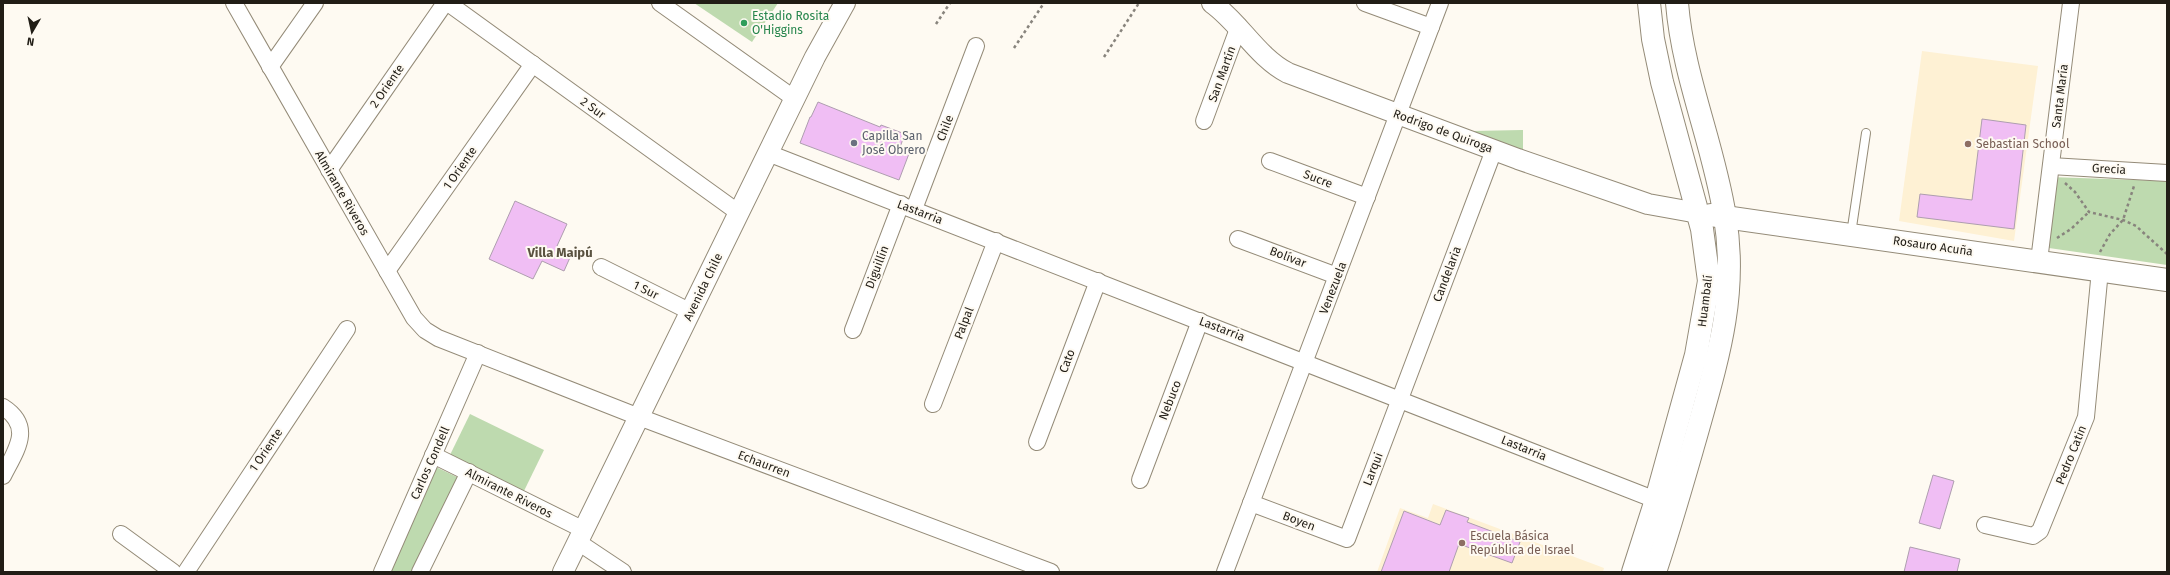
<svg xmlns="http://www.w3.org/2000/svg" width="2170" height="575" font-family="'Fira Sans',sans-serif">
  <style>
    .built { fill: #fef1d4 }
    .green { fill: #bedaaf }
    .building { fill: #f0bef4; stroke: #ae9eaf }
    .lines { fill: none; stroke-linecap: round; stroke-linejoin: round }
    .service-casing { stroke: #948b78; stroke-width: 10 }
    .minor-casing { stroke: #948b78; stroke-width: 18 }
    .tertiary-casing { stroke: #948b78; stroke-width: 22 }
    .secondary-casing { stroke: #948b78; stroke-width: 24 }
    .path { stroke: #88847d; stroke-width: 2.5; stroke-dasharray: 3 3; stroke-linecap: butt }
    .service { stroke: #fff; stroke-width: 8 }
    .minor { stroke: #fff; stroke-width: 16 }
    .tertiary { stroke: #fff; stroke-width: 20 }
    .secondary { stroke: #fff; stroke-width: 22 }
    .leisure-dot { fill: #2e9e5b; stroke: #fefaf2; stroke-width: 1.5 }
    .worship-dot { fill: #6b7280; stroke: #fefaf2; stroke-width: 1.5 }
    .education-dot { fill: #8d6e63; stroke: #fefaf2; stroke-width: 1.5 }
    .labels { text-anchor: middle; dominant-baseline: central; stroke-width: 4; stroke-linejoin: round; paint-order: stroke }
    .leisure-label { font-size: 12px; fill: #27864d; stroke: #fefaf2; text-anchor: start }
    .street-label { font-size: 12px; fill: #211d16; stroke: #fefaf2 }
    .worship-label { font-size: 12px; fill: #5b616d; stroke: #fefaf2; text-anchor: start }
    .education-label { font-size: 12px; fill: #785e54; stroke: #fefaf2; text-anchor: start }
    .neighbourhood-label { font-size: 13px; font-weight: bold; fill: #5a5240; stroke: #fefaf2 }
  </style>
  <rect width="100%" height="100%" fill="#fefaf2"/>
  <g class="built">
    <polygon points="1922,51 2038,66 2014,241 1899,221"/>
    <polygon points="1433,504 1604,568 1603,572 1377,572 1400,508 1428,518"/>
  </g>
  <g class="green">
    <polygon points="694,3 778,3 752,42"/>
    <polygon points="1523,130 1523,150 1472,131 1522,130"/>
    <polygon points="2050,177 2167,181 2167,265 2042,247"/>
    <polygon points="470,414 544,450 523,493 449,457"/>
    <polygon points="436,467 459,478 415,572 391,572"/>
  </g>
  <g class="building">
    <polygon points="818,102 880,127 881,125 905,134 900,147 910,151 899,180 800,143 810,117 811,117"/>
    <polygon points="1982,119 2026,125 2014,229 1917,217 1920,194 1972,200"/>
    <polygon points="515,201 567,224 557,246 572,253 564,271 542,261 533,279 489,259"/>
    <polygon points="1933,475 1954,481 1940,529 1919,523"/>
    <polygon points="1446,510 1469,518 1467,522 1520,542 1512,563 1459,544 1449,572 1381,572 1404,511 1440,525"/>
    <polygon points="1910,547 1960,559 1957,572 1904,572"/>
  </g>
  <g class="lines">
    <defs>
      <polyline id="service" points="1851,234 1866,133"/>
      <g id="minor">
        <polyline points="234,3 414,318 425,330 438,338 639,417 1051,572"/>
        <polyline points="448,3 739,213"/>
        <polyline points="660,3 795,99"/>
        <polyline points="1365,3 1431,27"/>
        <polyline points="270,67 315,3"/>
        <polyline points="1204,121 1239,26"/>
        <polyline points="768,153 1666,504"/>
        <polyline points="1270,161 1367,197"/>
        <polyline points="2051,166 2167,173"/>
        <polyline points="329,170 445,3"/>
        <polyline points="914,209 976,46"/>
        <polyline points="1238,239 1337,276"/>
        <polyline points="2039,261 2071,3"/>
        <polyline points="601,267 691,312"/>
        <polyline points="387,271 533,64"/>
        <polyline points="853,330 901,204"/>
        <polyline points="933,404 996,241"/>
        <path d="M3,407C34,427 16,450 3,476"/>
        <polyline points="1037,442 1098,281"/>
        <polyline points="433,455 584,530"/>
        <polyline points="1140,480 1200,321"/>
        <polyline points="1251,503 1347,539 1494,150"/>
        <polyline points="1985,525 2033,536 2040,531 2086,417 2100,270"/>
        <polyline points="121,534 173,572"/>
        <polyline points="578,542 623,572"/>
        <polyline points="186,572 347,329"/>
        <polyline points="382,572 478,353"/>
        <polyline points="420,572 469,472"/>
        <polyline points="1225,572 1440,3"/>
      </g>
      <g id="tertiary">
        <path d="M1212,3C1240,23 1257,57 1288,73L1518,159L1648,204L1698,213"/>
        <polyline points="563,572 815,57 845,3"/>
      </g>
      <g id="secondary">
        <polyline points="1711,215 2167,280"/>
        <polyline points="1633,572 1656,500 1696,355 1709,281 1702,229 1662,82 1653,39 1649,3"/>
        <path d="M1655,572C1670,527 1683,481 1696,436C1717,361 1738,296 1725,217C1714,145 1683,77 1677,3"/>
      </g>
    </defs>
    <use href="#service" class="service-casing"/>
    <use href="#minor" class="minor-casing"/>
    <use href="#tertiary" class="tertiary-casing"/>
    <use href="#secondary" class="secondary-casing"/>
    <g class="path">
      <polyline points="936,24 950,3"/>
      <polyline points="1014,48 1044,3"/>
      <polyline points="1104,57 1139,3"/>
      <polyline points="2065,183 2075,192 2089,212 2123,220 2136,226 2167,254"/>
      <polyline points="2057,238 2071,229 2089,212"/>
      <polyline points="2100,252 2110,234 2123,220 2134,186"/>
    </g>
    <use href="#service" class="service"/>
    <use href="#minor" class="minor"/>
    <use href="#tertiary" class="tertiary"/>
    <use href="#secondary" class="secondary"/>
  </g>
  <circle class="leisure-dot" cx="744" cy="23" r="4"/>
  <circle class="worship-dot" cx="854" cy="143" r="4"/>
  <g class="education-dot">
    <circle cx="1968" cy="144" r="4"/>
    <circle cx="1462" cy="543" r="4"/>
  </g>
  <g class="labels">
    <g class="leisure-label">
      <text x="752" y="16">Estadio Rosita<tspan x="752" dy="14">O'Higgins</tspan></text>
    </g>
    <g class="street-label">
      <text transform="translate(1222 74) rotate(-70)">San Martín</text>
      <text transform="translate(387 86) rotate(-55)">2 Oriente</text>
      <text transform="translate(2060 96) rotate(-83)">Santa María</text>
      <text transform="translate(593 108) rotate(36)">2 Sur</text>
      <text transform="translate(945 128) rotate(-69)">Chile</text>
      <text transform="translate(1443 131) rotate(20)">Rodrigo de Quiroga</text>
      <text transform="translate(460 168) rotate(-55)">1 Oriente</text>
      <text transform="translate(2109 169) rotate(3)">Grecia</text>
      <text transform="translate(1318 179) rotate(21)">Sucre</text>
      <text transform="translate(342 193) rotate(60)">Almirante Riveros</text>
      <text transform="translate(920 212) rotate(21)">Lastarria</text>
      <text transform="translate(1933 246) rotate(8)">Rosauro Acuña</text>
      <text transform="translate(1288 257) rotate(21)">Bolívar</text>
      <text transform="translate(877 267) rotate(-69)">Diguillín</text>
      <text transform="translate(1447 274) rotate(-69)">Candelaria</text>
      <text transform="translate(703 287) rotate(-64)">Avenida Chile</text>
      <text transform="translate(1333 288) rotate(-69)">Venezuela</text>
      <text transform="translate(646 290) rotate(26)">1 Sur</text>
      <text transform="translate(1705 301) rotate(-83)">Huambalí</text>
      <text transform="translate(964 323) rotate(-69)">Palpal</text>
      <text transform="translate(1222 329) rotate(21)">Lastarria</text>
      <text transform="translate(1067 361) rotate(-69)">Cato</text>
      <text transform="translate(1170 400) rotate(-69)">Nebuco</text>
      <text transform="translate(1524 448) rotate(22)">Lastarria</text>
      <text transform="translate(266 450) rotate(-56)">1 Oriente</text>
      <text transform="translate(2071 455) rotate(-68)">Pedro Catin</text>
      <text transform="translate(430 463) rotate(-66)">Carlos Condell</text>
      <text transform="translate(764 464) rotate(21)">Echaurren</text>
      <text transform="translate(1373 469) rotate(-69)">Larqui</text>
      <text transform="translate(509 493) rotate(27)">Almirante Riveros</text>
      <text transform="translate(1299 521) rotate(21)">Boyen</text>
    </g>
    <g class="worship-label">
      <text x="862" y="136">Capilla San<tspan x="862" dy="14">José Obrero</tspan></text>
    </g>
    <g class="education-label">
      <text x="1976" y="144">Sebastian School</text>
      <text x="1470" y="536">Escuela Básica<tspan x="1470" dy="14">República de Israel</tspan></text>
    </g>
    <g class="neighbourhood-label">
      <text x="560" y="252">Villa Maipú</text>
    </g>
  </g>
  <rect width="2170" height="575" fill="none" stroke="#211d16" stroke-width="8"/>
  <g transform="translate(32 32) rotate(189)" stroke="#fefaf2" stroke-width="3" paint-order="stroke">
  <path d="M0-3L7 15L0 10L-7 15Z" fill="#211d16"/>
  <text y="-6" font-size="11" font-weight="bold" text-anchor="middle" fill="#211d16">N</text>
  </g>
</svg>
